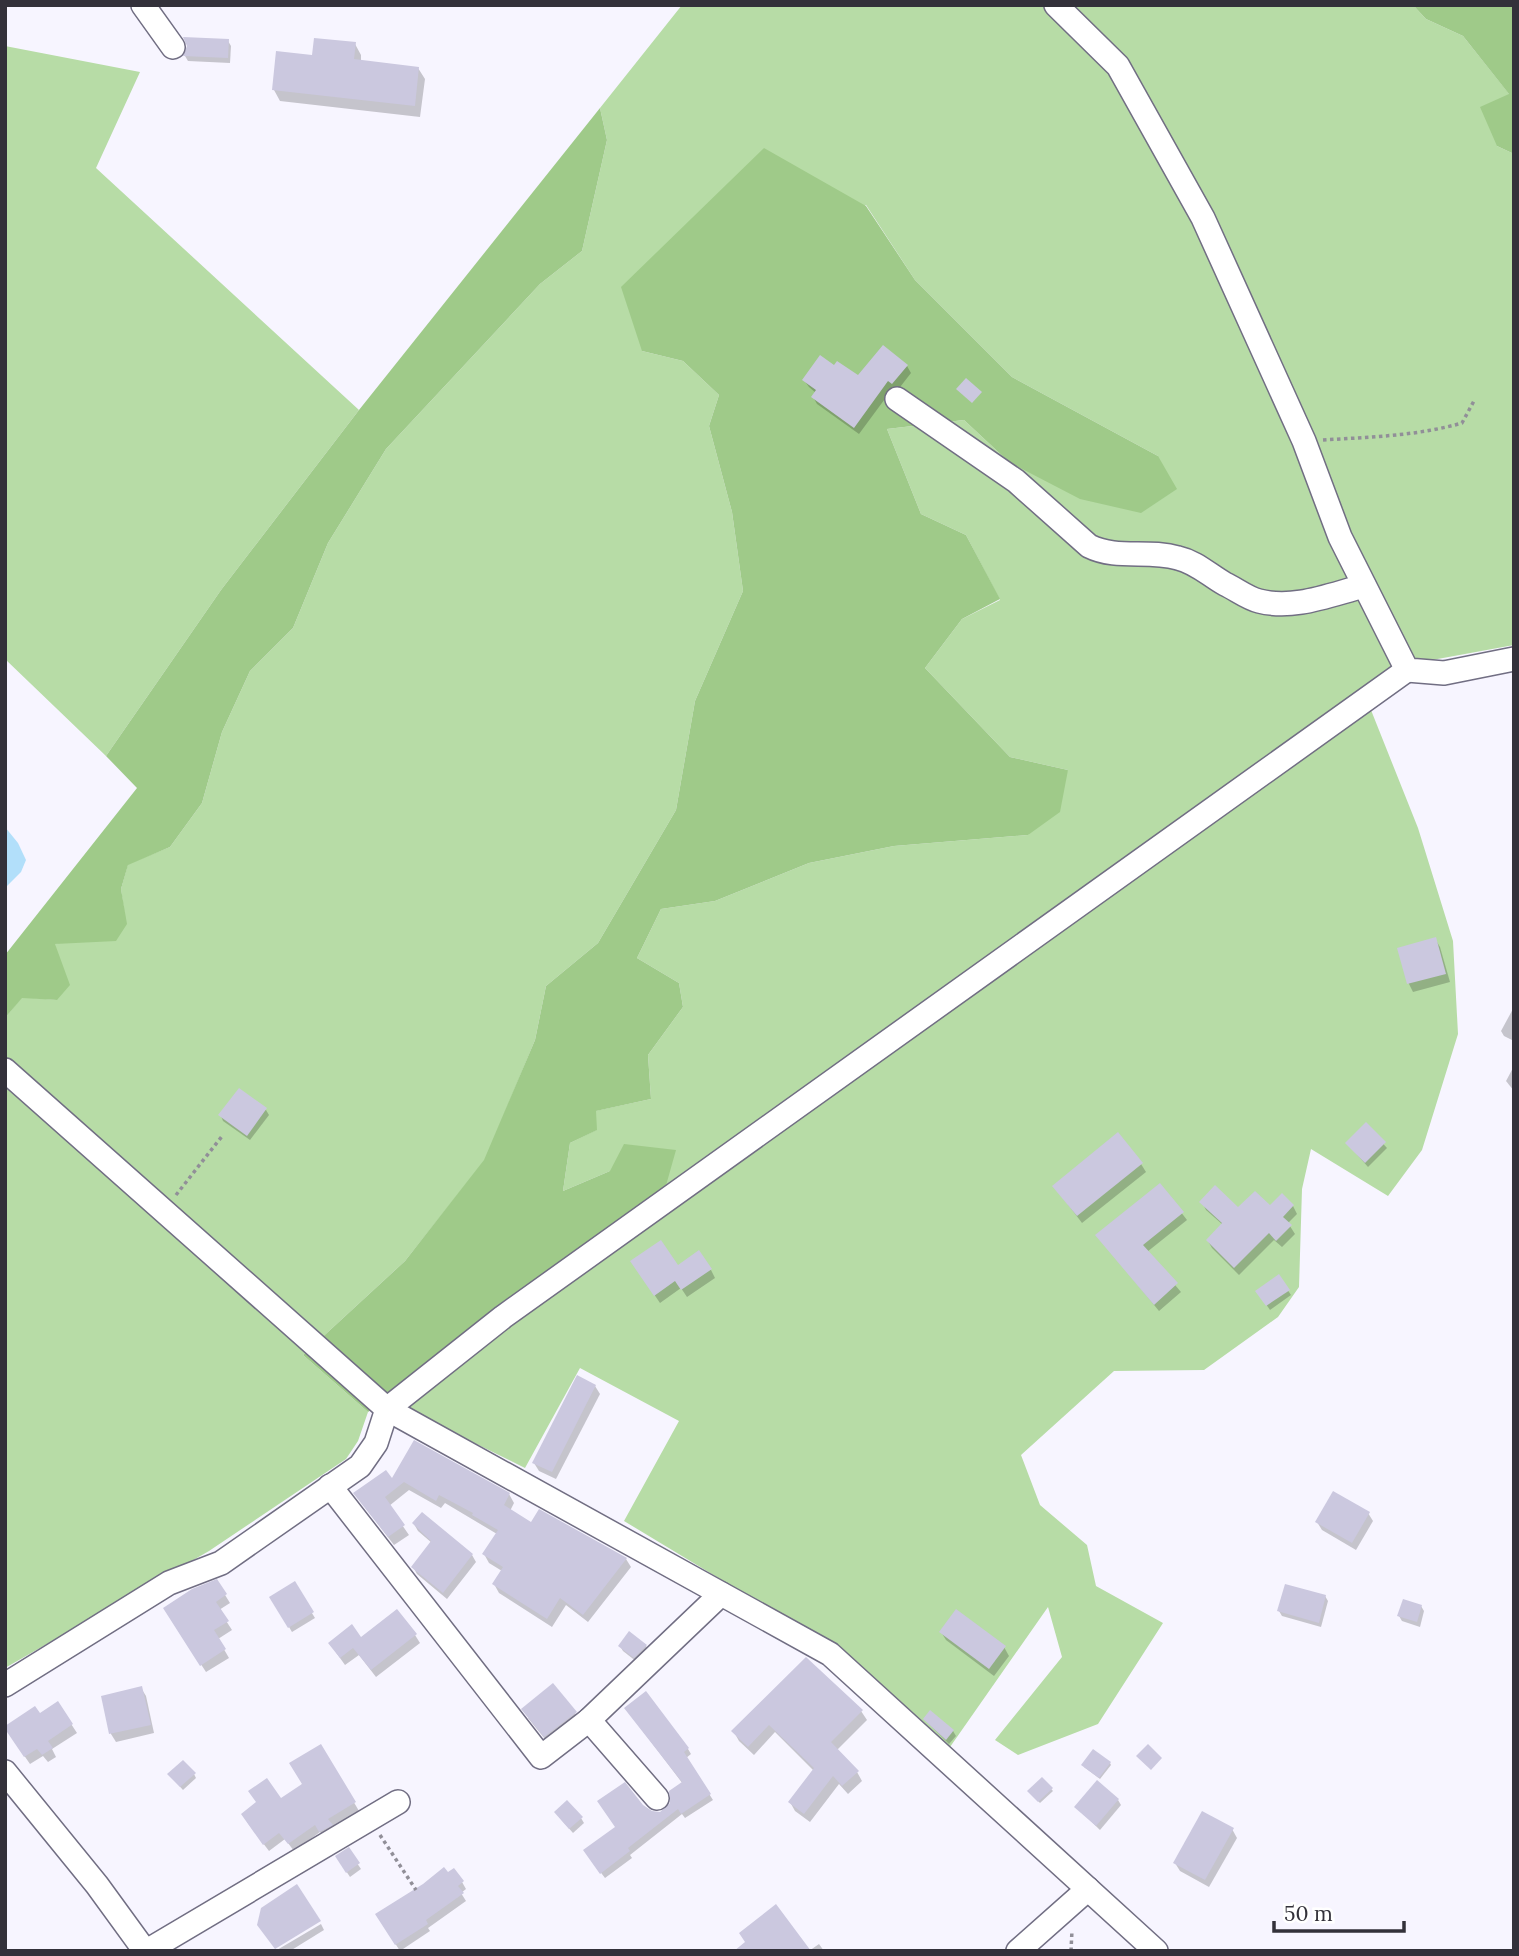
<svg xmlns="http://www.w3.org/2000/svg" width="1519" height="1956" font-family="Lora,serif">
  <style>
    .green { fill: #b7dca6 }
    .forest { fill: #9fca89 }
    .water { fill: #b2dffa }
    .shadow { fill: #0003 }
    .building { fill: #cbc8df }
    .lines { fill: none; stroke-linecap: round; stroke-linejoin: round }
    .minor-casing { stroke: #716e83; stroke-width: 26 }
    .path { stroke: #918f98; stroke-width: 3.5; stroke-dasharray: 3.5 3.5; stroke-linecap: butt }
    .minor { stroke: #fff; stroke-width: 23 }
  </style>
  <rect width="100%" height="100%" fill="#f7f5ff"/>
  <g class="green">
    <polygon points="682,5 1413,5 1426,19 1463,36 1510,95 1497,146 1514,154 1514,645 1394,667 1363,690 1418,828 1453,941 1458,1034 1422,1150 1388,1196 1311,1149 1302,1189 1299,1287 1278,1317 1204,1370 1114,1371 1021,1455 1040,1505 1087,1545 1096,1586 1163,1623 1098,1724 1018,1755 995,1740 1062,1657 1048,1607 950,1747 836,1649 624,1521 679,1421 580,1368 525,1468 385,1399 610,1171 563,1191 570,1143 596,1130 595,1111 651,1099 648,1055 683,1007 679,983 637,958 661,909 715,901 809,863 894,846 1028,835 1068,770 1010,757 925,668 962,619 1000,600 966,535 921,514 887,429 964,420 1009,462 1158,456 1012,377 915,280 866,205 642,351 683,361 719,395 709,426 732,512 743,591 695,701 676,810 598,943 546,986 535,1040 485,1160 405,1261 303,1355 368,1412 358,1441 346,1459 209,1551 5,1668 5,1018 22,997 57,1000 55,944 126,924 121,889 128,864 170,847 202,803 222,732 250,671 293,628 328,543 386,449 540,284 582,251 607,140 600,108"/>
    <polygon points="5,46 140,72 96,168 359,410 221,590 106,756 5,659"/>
  </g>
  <g class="forest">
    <polygon points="1413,5 1514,5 1514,154 1497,146 1480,107 1509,94 1463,36 1426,19"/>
    <polygon points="600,108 607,140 582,251 540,284 386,449 328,543 293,628 250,671 222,732 202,803 170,847 128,865 121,889 127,924 116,941 55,944 70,985 57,1000 22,998 5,1018 5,955 137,788 106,756 221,590 359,410"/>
    <polygon points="764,148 866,206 915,280 1012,377 1158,456 1177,489 1141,513 1080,499 1009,462 964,420 887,429 921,514 966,535 1000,599 962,619 925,668 1010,757 1068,770 1060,812 1028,835 894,846 809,863 715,901 661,909 637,958 679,983 683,1007 648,1055 651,1099 596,1111 597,1130 570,1143 563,1191 610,1171 624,1144 676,1150 665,1189 498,1311 368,1412 303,1355 405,1261 484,1160 535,1040 546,986 598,943 676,810 695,701 743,591 732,512 709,426 719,395 683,361 642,351 621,287"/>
  </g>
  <polygon class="water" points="5,827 18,843 26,860 21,872 5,888"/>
  <g class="shadow">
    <polygon points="228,41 231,46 230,63 188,61 185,56 189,46"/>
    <polygon points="355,44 361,55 361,62 418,68 425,79 420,117 280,101 274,90 313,57"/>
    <polygon points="907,366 911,373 897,391 893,388 859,434 817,404 813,397 816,393 809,387 804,380 858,378"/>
    <polygon points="1435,939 1440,947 1450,982 1413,992 1409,984 1399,949"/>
    <polygon points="1514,1007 1514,1041 1504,1036 1501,1031"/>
    <polygon points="1514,1066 1514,1091 1506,1081"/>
    <polygon points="266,1110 269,1115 250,1140 223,1121 221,1116"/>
    <polygon points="1366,1125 1387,1148 1368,1167 1347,1143"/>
    <polygon points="1141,1164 1146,1172 1082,1223 1054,1186"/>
    <polygon points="1160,1185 1187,1220 1147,1252 1181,1292 1159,1311 1097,1235"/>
    <polygon points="1202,1202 1238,1210 1293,1206 1297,1214 1288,1223 1295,1234 1282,1247 1274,1240 1239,1275 1212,1248 1208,1241 1223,1225 1206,1210"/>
    <polygon points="678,1267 711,1270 715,1278 687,1297 681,1288 660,1303 637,1269"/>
    <polygon points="1279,1277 1291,1295 1270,1310 1257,1291"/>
    <polygon points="595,1386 600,1394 556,1479 539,1471 534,1463"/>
    <polygon points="414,1442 509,1494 514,1503 510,1511 532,1525 626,1559 631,1567 588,1622 566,1605 552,1627 499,1593 494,1584 502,1571 489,1563 484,1554 497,1534 445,1503 441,1508 409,1490 389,1506 409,1535 394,1545 361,1502 392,1481"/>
    <polygon points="1368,1513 1373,1521 1356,1550 1322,1530 1317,1522"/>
    <polygon points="414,1524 472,1555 476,1562 447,1599 417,1574 413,1567 432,1543 418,1531"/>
    <polygon points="217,1582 230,1603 219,1610 232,1630 218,1639 229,1658 206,1672 170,1617"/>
    <polygon points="294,1584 315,1618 292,1632 271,1597"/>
    <polygon points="1325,1596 1328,1601 1321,1627 1282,1616 1279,1611"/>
    <polygon points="1421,1606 1424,1611 1420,1627 1402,1621 1399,1616"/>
    <polygon points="941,1632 1004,1647 1009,1656 994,1676 946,1640"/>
    <polygon points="629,1634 646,1646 649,1651 637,1662 623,1651 620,1646"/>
    <polygon points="415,1635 420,1643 376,1677 359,1655 345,1665 335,1651 361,1639"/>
    <polygon points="806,1659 861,1711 867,1720 837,1750 857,1772 862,1781 848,1794 839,1784 810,1822 795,1811 790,1802 814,1771 775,1732 754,1755 739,1741 734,1732"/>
    <polygon points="141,1688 146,1696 154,1733 116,1742 111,1734 103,1697"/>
    <polygon points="58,1704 77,1733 52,1749 56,1757 48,1762 43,1756 30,1764 10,1735"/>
    <polygon points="575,1713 580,1721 549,1744 528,1718"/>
    <polygon points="630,1714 688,1749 691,1754 686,1758 713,1800 685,1818 682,1814 630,1855 632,1858 605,1878 589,1857 642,1807 651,1813 659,1814 667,1810 683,1784"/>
    <polygon points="925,1720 953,1731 956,1736 949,1744"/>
    <polygon points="321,1746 359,1811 332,1827 335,1833 325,1839 320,1832 294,1851 285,1839 269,1851 247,1822 301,1786"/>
    <polygon points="1110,1763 1111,1765 1100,1779 1084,1767"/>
    <polygon points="194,1774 196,1778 183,1790 172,1778"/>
    <polygon points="1042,1779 1053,1791 1040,1803 1030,1793"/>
    <polygon points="1118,1800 1121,1805 1100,1830 1076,1807"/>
    <polygon points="559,1817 581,1818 584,1823 573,1833"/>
    <polygon points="1232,1829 1237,1838 1209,1887 1180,1871 1175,1863"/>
    <polygon points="348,1850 361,1869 350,1877 337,1857"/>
    <polygon points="462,1882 466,1889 461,1893 466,1901 428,1928 430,1931 400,1951 377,1915"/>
    <polygon points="321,1924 324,1930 290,1951 277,1950"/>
    <polygon points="819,1944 824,1951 809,1951"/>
  </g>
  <g class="building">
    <polygon points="183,37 229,39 228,58 183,56 187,46"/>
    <polygon points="314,38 356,42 354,59 419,67 415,106 272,90 276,51 312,55"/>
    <polygon points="883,345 908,365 892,384 888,381 854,428 811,397 816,390 802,380 820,355 834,365 837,361 858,375"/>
    <polygon points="966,378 982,392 972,403 956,389"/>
    <polygon points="1436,937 1446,974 1407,984 1397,948"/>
    <polygon points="239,1088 267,1108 247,1136 218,1115"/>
    <polygon points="1366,1122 1386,1142 1365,1163 1345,1143"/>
    <polygon points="1118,1132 1143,1163 1077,1216 1052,1186"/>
    <polygon points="1160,1183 1184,1212 1143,1245 1178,1283 1154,1305 1095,1235"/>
    <polygon points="1215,1185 1238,1207 1255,1191 1270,1205 1282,1193 1294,1205 1283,1217 1292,1225 1276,1241 1269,1233 1234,1268 1206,1240 1222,1223 1199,1202"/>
    <polygon points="661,1240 678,1265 699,1250 712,1269 681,1290 675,1281 654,1296 630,1261"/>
    <polygon points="1279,1274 1290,1290 1266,1306 1255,1291"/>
    <polygon points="577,1375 596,1385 552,1472 532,1463"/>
    <polygon points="414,1440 510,1493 504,1505 531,1522 539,1509 627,1558 583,1615 560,1598 547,1619 492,1584 503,1567 482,1554 498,1530 472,1515 473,1513 439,1495 436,1501 404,1482 385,1497 405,1525 388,1537 353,1493 386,1470 392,1478"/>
    <polygon points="1333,1491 1370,1512 1352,1543 1315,1522"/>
    <polygon points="422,1512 473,1554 443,1593 411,1567 431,1541 412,1523"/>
    <polygon points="217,1579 227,1594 216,1602 229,1621 214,1630 226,1649 200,1666 163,1608 192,1589"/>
    <polygon points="295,1581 314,1612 288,1628 269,1597"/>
    <polygon points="1285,1584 1326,1595 1319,1623 1277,1611"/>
    <polygon points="1403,1599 1422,1605 1417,1622 1397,1616"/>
    <polygon points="397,1609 417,1634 371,1670 353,1648 340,1658 328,1643 352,1624 361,1637"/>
    <polygon points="956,1609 1006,1646 989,1669 939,1632"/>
    <polygon points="629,1631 647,1645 634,1658 618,1646"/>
    <polygon points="806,1657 863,1710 831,1742 859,1771 842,1786 833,1776 804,1814 788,1802 814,1768 769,1725 748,1747 731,1731"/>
    <polygon points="553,1683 577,1712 544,1737 521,1709"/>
    <polygon points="142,1686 151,1725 109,1734 101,1696"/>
    <polygon points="646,1691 689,1748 684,1752 711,1794 681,1814 678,1809 628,1848 630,1851 600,1874 583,1850 615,1827 597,1801 625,1782 643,1805 652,1811 660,1812 670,1803 669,1791 682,1782 624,1708"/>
    <polygon points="58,1701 73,1724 48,1741 53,1748 42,1755 37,1749 24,1757 5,1729 5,1726 35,1706 40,1713"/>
    <polygon points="930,1710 954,1730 946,1740 923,1719"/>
    <polygon points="321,1744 356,1802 328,1819 333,1825 319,1832 315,1825 288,1844 279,1833 263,1845 241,1814 256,1802 248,1791 267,1778 281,1798 302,1784 289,1763"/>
    <polygon points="1148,1744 1162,1758 1151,1770 1136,1756"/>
    <polygon points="1093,1749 1111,1762 1099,1778 1081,1765"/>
    <polygon points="183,1760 196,1773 180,1787 167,1774"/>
    <polygon points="1042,1777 1053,1788 1038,1802 1027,1791"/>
    <polygon points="1097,1780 1119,1799 1096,1826 1074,1807"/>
    <polygon points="567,1800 583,1817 569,1829 554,1812"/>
    <polygon points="1202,1811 1234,1828 1205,1880 1173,1863"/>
    <polygon points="349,1847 360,1863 346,1873 335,1856"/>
    <polygon points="444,1867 448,1872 454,1868 464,1881 458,1886 464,1893 426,1920 428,1924 395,1945 375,1914 423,1884"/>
    <polygon points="297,1884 321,1921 275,1949 257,1925 261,1908"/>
    <polygon points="776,1904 811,1951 734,1951 745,1942 739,1933"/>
  </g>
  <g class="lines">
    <defs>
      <g id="minor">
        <polyline points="143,5 173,47"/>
        <polyline points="1056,5 1118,66 1203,218 1304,441 1340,537 1407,670 1444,673 1514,659"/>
        <path d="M897,399L1016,481L1089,546C1117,560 1148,549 1178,558C1196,562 1209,575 1225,584C1236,589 1247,598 1259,601C1294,610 1329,595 1364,586"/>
        <polyline points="5,1070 387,1409 830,1654 1156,1951"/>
        <polyline points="330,1486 541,1757 589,1720 721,1594"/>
        <polyline points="5,1685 169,1583 221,1563 360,1466 376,1443 387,1409 503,1317 1407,670"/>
        <polyline points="589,1720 657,1798"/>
        <polyline points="5,1772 97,1885 145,1951"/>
        <polyline points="147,1951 398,1802"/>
        <polyline points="1018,1951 1088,1889"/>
      </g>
    </defs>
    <use href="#minor" class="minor-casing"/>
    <g class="path">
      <path d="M1323,440C1370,437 1417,436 1462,423L1475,399"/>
      <polyline points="176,1195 223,1135"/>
      <polyline points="380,1835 416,1890"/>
      <polyline points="1071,1951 1072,1930"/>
    </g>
    <use href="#minor" class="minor"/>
  </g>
  <rect width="1519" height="1956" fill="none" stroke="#33313a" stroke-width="14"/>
  <path d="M1274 1921v10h130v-10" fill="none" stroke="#33313a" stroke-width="3.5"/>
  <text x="1284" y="1921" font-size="21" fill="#33313a" stroke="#ffffff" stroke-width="5" paint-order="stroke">50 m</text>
</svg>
